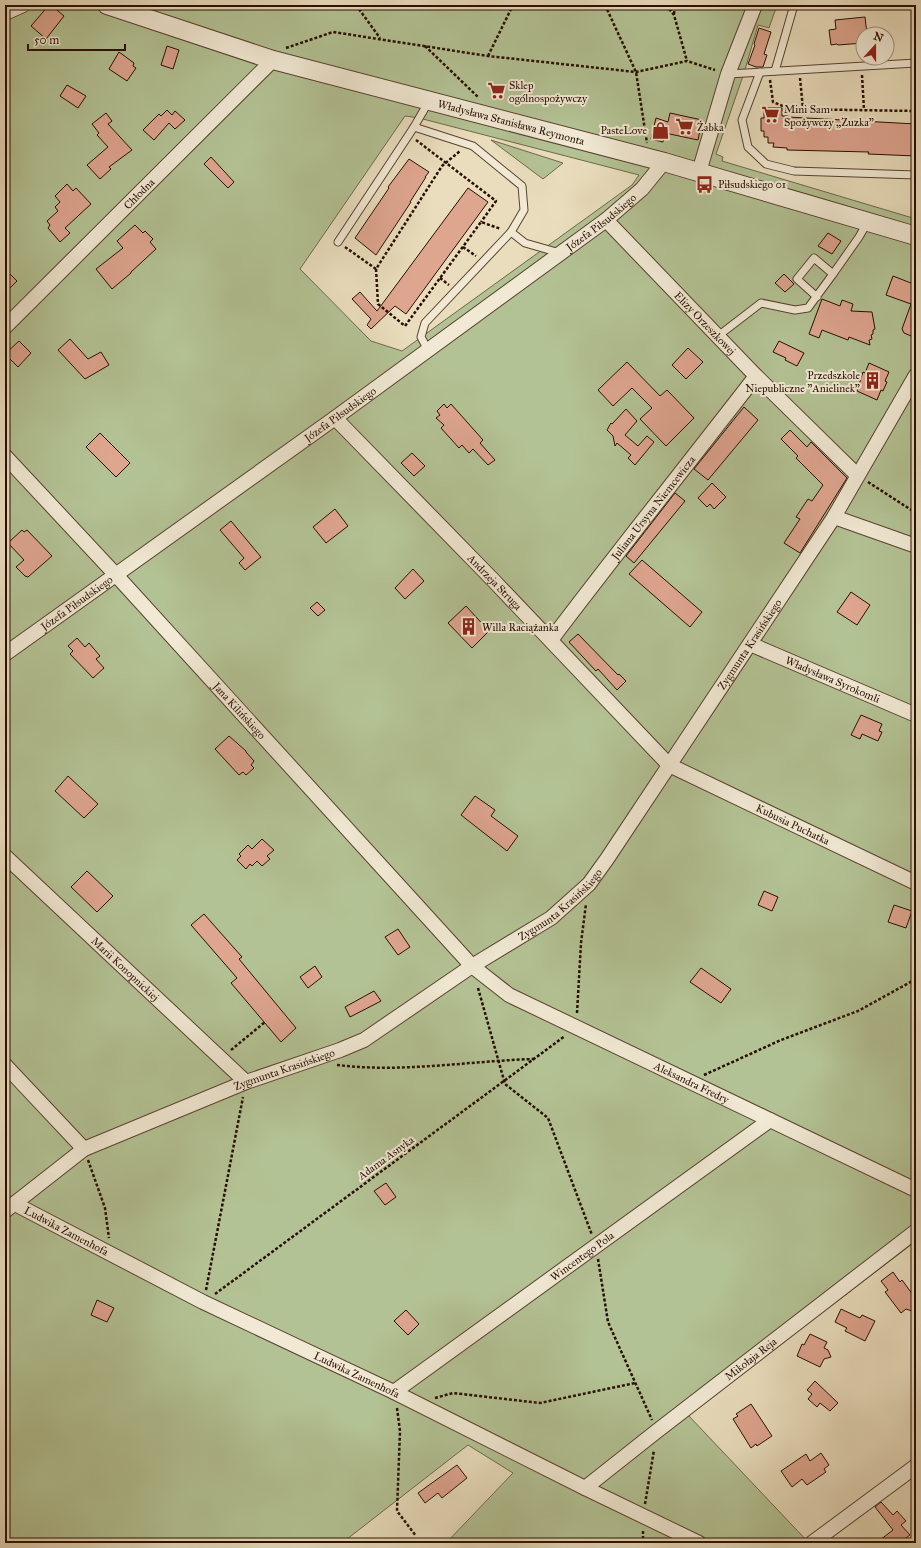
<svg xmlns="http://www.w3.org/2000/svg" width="921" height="1548" font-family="'IM FELL Great Primer',serif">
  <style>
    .green { fill: #b3c294; stroke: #6e684a; fill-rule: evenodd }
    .building { fill: #dea58f; stroke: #280e00 }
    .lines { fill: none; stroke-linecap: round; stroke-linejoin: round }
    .service-casing { stroke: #58422f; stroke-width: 9 }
    .minor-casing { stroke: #58422f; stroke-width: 16 }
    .tertiary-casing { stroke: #58422f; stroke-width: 20 }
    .path { stroke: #280e00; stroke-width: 2.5; stroke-dasharray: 3 2; stroke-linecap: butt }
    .service { stroke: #f1e9d4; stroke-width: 7 }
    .minor { stroke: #f1e9d4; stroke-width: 14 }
    .tertiary { stroke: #f1e9d4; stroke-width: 18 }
    .labels { text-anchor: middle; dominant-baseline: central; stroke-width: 4; stroke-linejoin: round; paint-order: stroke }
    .poi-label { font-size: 11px; fill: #280e00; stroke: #f1e9d4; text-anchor: start }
    .street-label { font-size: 11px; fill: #280e00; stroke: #f1e9d4 }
  </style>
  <rect width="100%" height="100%" fill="#e9ddbd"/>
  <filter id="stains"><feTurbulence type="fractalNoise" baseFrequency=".005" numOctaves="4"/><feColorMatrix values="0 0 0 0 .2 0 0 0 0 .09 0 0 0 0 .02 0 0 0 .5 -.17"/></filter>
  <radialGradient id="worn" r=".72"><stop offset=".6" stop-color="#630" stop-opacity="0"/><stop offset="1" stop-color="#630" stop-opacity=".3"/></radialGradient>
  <g class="green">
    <path d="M5,5H777L769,28L758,25L744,73L716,154L723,157L722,161L916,219V1241L688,1415L809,1543H446L513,1473L468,1445L342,1543H5ZM405,116L419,118L639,175L632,185L402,351L371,341L300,269Z"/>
    <polygon points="491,140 563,163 543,179"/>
  </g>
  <g class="building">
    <polygon points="49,5 51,5 64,16 46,39 31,26"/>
    <polygon points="865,17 867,34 863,34 863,43 838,45 837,44 831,45 829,30 836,29 835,20"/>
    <polygon points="759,28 771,32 764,54 767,55 763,67 756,67 748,64 755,45 754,44"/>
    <polygon points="167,46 179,50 173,69 161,65"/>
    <polygon points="119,52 134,63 133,66 136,68 127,81 109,69"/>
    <polygon points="67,85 86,96 78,108 60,96"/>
    <polygon points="764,108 782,108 782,116 788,116 788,117 916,124 916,156 868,154 869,152 787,150 787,148 773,147 774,143 768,143 768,137 764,137 764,131 761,131 761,118 764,118"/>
    <polygon points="167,110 172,115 175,111 185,120 175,129 169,123 154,140 143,130 159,114 161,116"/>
    <polygon points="106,113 112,121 108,124 132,150 109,167 111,169 100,179 87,165 108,147 97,135 99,133 92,124"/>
    <polygon points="670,113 702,120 698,140 665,133 663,142 651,139 656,118 668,122"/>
    <polygon points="211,157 234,182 228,188 204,164"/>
    <polygon points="409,159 429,172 425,177 426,177 410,202 411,202 376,255 355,238 389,188 388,187"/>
    <polygon points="67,184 73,191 76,188 91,204 65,228 70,233 60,242 48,228 50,225 47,221 58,211 55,207 60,202 55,196"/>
    <polygon points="468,188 488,202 406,314 395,306 371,329 367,325 371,319 352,299 360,292 377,311"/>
    <polygon points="135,225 143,233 145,231 153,239 150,242 156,249 131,272 131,273 112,289 96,269 123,248 117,241"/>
    <polygon points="828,233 841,241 832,254 818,246"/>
    <polygon points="5,269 17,281 5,293"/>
    <polygon points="784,274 794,284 785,292 775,283"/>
    <polygon points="893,276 916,285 916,338 904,333 902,329 911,304 886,295"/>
    <polygon points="822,299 840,306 842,300 853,304 851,311 872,312 875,329 873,330 873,334 871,335 872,339 869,340 870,345 849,337 848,340 822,330 819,338 809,334"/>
    <polygon points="70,339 88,359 101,352 109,365 85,379 58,350"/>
    <polygon points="19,341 31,353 18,367 5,354"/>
    <polygon points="779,341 804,353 797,366 785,360 786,358 773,352"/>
    <polygon points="688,348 703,362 686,379 672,365"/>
    <polygon points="627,362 660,396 667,390 694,418 666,446 640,419 652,408 632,388 613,406 598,390"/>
    <polygon points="869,363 889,372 885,381 887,382 883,391 881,390 877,400 857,391 863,372 865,373"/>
    <polygon points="444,404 447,408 451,404 483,440 480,443 495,460 488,465 473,449 469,453 462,445 459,448 441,428 444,425 436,418 440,415 437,411"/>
    <polygon points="744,407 758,420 708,480 694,469"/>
    <polygon points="626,409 637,421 625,435 638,446 647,436 654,442 635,465 628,458 631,455 617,443 615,446 613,436 607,430 611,423 612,424"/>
    <polygon points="790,430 807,447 811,442 847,478 800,553 784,543 800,519 796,517 808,499 812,501 823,485 796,458 798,456 781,439"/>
    <polygon points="100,433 130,463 116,477 86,447"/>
    <polygon points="412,453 425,466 414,476 401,463"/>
    <polygon points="712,483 726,497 714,509 710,504 707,507 698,498"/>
    <polygon points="675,493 685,501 634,563 626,556"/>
    <polygon points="335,509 348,526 326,543 313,527"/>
    <polygon points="231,521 261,557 245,570 239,563 244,558 220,530"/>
    <polygon points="22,530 24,532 27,530 52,556 28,577 25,576 16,567 24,560 8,543"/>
    <polygon points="642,560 702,612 690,627 629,574"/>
    <polygon points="413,569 424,581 405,599 395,588"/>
    <polygon points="851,592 870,605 857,625 837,612"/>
    <polygon points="317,602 325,610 318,616 310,608"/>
    <polygon points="466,606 489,631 472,648 448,623"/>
    <polygon points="578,634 618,675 619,674 626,681 617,690 598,669 596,671 569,642"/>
    <polygon points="77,638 85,647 89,643 100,656 96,659 104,668 93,678 70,654 73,651 68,646"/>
    <polygon points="861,715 882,724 879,731 882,732 878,741 862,734 860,739 851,735"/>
    <polygon points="229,736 246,751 246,752 254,761 251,765 254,768 246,775 243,772 239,775 215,749"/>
    <polygon points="68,776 98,804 84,818 55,791"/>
    <polygon points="475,796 495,810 491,816 518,836 507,851 461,815"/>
    <polygon points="262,839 274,850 267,856 270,859 262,866 257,861 252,866 250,864 246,869 237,860 241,856 239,854 248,845 252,849"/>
    <polygon points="87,871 113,896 97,912 71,887"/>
    <polygon points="764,891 778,897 772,911 758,905"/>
    <polygon points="894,905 912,911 906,928 888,922"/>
    <polygon points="204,914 242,957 239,959 296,1028 281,1042 231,983 237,978 191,925"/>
    <polygon points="398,929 410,947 398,955 385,937"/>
    <polygon points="315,966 322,977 308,988 300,977"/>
    <polygon points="701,968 731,989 721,1003 690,982"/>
    <polygon points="374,991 381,1001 350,1017 345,1007"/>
    <polygon points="386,1183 396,1197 385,1205 374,1191"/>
    <polygon points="893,1272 900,1282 902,1280 916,1299 916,1302 912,1304 912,1311 906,1309 901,1313 885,1292 888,1290 881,1281"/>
    <polygon points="97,1300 114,1308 107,1322 91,1315"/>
    <polygon points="841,1309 860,1318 862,1315 875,1321 865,1341 845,1331 847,1328 835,1322"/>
    <polygon points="406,1310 419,1324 408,1335 394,1321"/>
    <polygon points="810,1334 827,1342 824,1348 828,1350 831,1357 824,1359 820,1367 797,1356 802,1344 804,1345"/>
    <polygon points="815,1381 838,1403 830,1411 820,1403 817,1407 808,1399 812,1394 807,1390"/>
    <polygon points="751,1404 772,1436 757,1446 756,1444 751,1448 733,1419 738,1416 736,1414"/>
    <polygon points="821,1453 829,1465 824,1469 826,1472 807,1485 802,1479 792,1487 781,1471 806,1454 810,1461"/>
    <polygon points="457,1465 467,1478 442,1498 438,1493 425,1503 418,1493"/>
    <polygon points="881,1502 893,1515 897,1511 906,1521 901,1525 910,1535 899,1543 876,1543 893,1530 875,1507"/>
  </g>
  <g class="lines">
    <defs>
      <g id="service">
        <polyline points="775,71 794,5"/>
        <polyline points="760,72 742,120 748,147 766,164 794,171 916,175"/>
        <polyline points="728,74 916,63"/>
        <polyline points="414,127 473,146 522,186 524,210 511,232 525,243 560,253"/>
        <polyline points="338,242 414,127 429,101"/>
        <polyline points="833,274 859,237 867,223"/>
        <polyline points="718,336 761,303 795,310 808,308 833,274 814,258 797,279 817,297"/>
        <polyline points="428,350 421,337 425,323 511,232"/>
      </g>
      <g id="minor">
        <polyline points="5,13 23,5"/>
        <polyline points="699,172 728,74 755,5"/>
        <path id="s1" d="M606,220L756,376L857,475"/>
        <path id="s2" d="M5,327L273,60"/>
        <path id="s3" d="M335,418L494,581L669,765L916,883"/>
        <path id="s4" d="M5,456L116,575L472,966L509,995L916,1190"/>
        <polyline points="834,517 916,546"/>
        <path id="s5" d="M551,640C618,551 688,464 756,376"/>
        <path id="s6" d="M750,644L916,715"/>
        <path id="s7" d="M5,654L335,418L606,220L642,189L664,162"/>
        <path id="s8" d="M5,856L246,1082"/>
        <polyline points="5,1065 84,1149"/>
        <path id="s9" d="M15,1204L203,1302L394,1392L585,1488L699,1543"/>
        <path id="s10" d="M5,1211L84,1149L246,1082L340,1050L364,1040L472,966L551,918L589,884L607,859L834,517L916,375"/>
        <path id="s11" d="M394,1392L770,1120"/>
        <path id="s12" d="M585,1488L657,1431L916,1231"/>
        <polyline points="812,1543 916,1466"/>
      </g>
      <g id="tertiary">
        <path id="s13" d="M107,5L273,60L664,162L916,236"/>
      </g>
    </defs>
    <use href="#service" class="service-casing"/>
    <use href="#minor" class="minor-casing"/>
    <use href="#tertiary" class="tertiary-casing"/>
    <g class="path">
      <polyline points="356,5 380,38"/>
      <polyline points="605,5 636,72 647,143"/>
      <polyline points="666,5 674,15 687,61"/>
      <polyline points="674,14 675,5"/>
      <polyline points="425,46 478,97"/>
      <polyline points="286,48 333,32 488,56 636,72 687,61 715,70"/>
      <polyline points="488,56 513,5"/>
      <polyline points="862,75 864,110"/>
      <polyline points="800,78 803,109"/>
      <polyline points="770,80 773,102 790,109 916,111"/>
      <polyline points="416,140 496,201 481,222"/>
      <polyline points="345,247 376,269 442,166 460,151"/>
      <polyline points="463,247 476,256"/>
      <polyline points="376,269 378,304 405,326 481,222 501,229"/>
      <polyline points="440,278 449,285"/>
      <polyline points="868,482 916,513"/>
      <polyline points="478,988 505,1084 548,1118 592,1235"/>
      <polyline points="577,1013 581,943 586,904"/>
      <polyline points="231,1050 265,1022"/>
      <path d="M337,1065C403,1073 468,1061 534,1059"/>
      <polyline points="704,1075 781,1040 858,1011 916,979"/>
      <polyline points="88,1160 105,1208 109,1238"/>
      <polyline points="598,1259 608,1322 652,1420"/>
      <polyline points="206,1290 243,1097"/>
      <polyline points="215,1294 565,1036"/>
      <polyline points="435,1398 453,1393 540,1403 635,1383"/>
      <polyline points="397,1408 400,1431 397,1511 416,1536"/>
      <polyline points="645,1504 654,1450"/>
      <polyline points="643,1531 643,1543"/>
    </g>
    <use href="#service" class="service"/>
    <use href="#minor" class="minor"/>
    <use href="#tertiary" class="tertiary"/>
  </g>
  <defs>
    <symbol id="supermarket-bare" viewBox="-9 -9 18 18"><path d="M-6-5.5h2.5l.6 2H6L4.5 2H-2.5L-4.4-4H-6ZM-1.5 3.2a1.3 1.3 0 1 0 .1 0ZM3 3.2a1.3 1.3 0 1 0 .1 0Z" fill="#8f2418" stroke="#f1e9d4" stroke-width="2.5" paint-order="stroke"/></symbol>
    <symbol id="shop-bare" viewBox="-9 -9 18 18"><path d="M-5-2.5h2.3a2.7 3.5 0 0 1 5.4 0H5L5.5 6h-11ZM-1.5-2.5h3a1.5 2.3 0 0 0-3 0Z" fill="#8f2418" stroke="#f1e9d4" stroke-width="2.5" paint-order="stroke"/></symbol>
    <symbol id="bus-bare" viewBox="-9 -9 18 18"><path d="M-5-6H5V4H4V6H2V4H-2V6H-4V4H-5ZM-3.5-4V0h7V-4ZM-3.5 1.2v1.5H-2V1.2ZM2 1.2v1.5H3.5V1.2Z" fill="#8f2418" stroke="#f1e9d4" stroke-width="2.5" paint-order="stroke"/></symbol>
    <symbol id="building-bare" viewBox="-9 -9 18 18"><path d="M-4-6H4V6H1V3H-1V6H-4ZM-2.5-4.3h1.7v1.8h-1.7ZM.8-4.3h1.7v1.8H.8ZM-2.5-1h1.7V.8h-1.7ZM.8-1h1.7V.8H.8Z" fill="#8f2418" stroke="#f1e9d4" stroke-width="2.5" paint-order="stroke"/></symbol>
  </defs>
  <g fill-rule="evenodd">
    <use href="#supermarket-bare" x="484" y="78" width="25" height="25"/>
    <use href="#supermarket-bare" x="758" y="102" width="25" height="25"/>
    <use href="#supermarket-bare" x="672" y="114" width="25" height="25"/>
    <use href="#shop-bare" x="648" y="118" width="25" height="25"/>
    <use href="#bus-bare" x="692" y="172" width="25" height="25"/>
    <use href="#building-bare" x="860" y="368" width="25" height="25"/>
    <use href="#building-bare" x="456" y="614" width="25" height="25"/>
  </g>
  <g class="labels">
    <g class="poi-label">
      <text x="509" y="85">Sklep<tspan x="509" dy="13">ogólnospożywczy</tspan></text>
      <text x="784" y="109">Mini Sam<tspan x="784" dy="13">Spożywczy „Zuzka”</tspan></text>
      <text x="697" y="127">Żabka</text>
      <text x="647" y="130" text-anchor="end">PasteLove</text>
      <text x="718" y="184">Piłsudskiego 01</text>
      <text x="860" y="375" text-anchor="end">Przedszkole<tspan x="860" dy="13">Niepubliczne "Anielinek"</tspan></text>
      <text x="482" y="627">Willa Raciążanka</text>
    </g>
    <g class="street-label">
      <text stroke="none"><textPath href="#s13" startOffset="421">Władysława Stanisława Reymonta</textPath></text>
      <text stroke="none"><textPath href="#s2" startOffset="189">Chłodna</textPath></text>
      <text stroke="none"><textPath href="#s7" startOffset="736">Józefa Piłsudskiego</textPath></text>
      <text stroke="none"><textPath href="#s1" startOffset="143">Elizy Orzeszkowej</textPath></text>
      <text stroke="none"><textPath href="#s7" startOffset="412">Józefa Piłsudskiego</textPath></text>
      <text stroke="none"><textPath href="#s5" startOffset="167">Juliana Ursyna Niemcewicza</textPath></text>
      <text stroke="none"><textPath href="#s3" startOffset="229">Andrzeja Struga</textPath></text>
      <text stroke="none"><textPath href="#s7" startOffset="88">Józefa Piłsudskiego</textPath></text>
      <text stroke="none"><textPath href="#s10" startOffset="964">Zygmunta Krasińskiego</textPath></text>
      <text stroke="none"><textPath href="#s6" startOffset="90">Władysława Syrokomli</textPath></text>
      <text stroke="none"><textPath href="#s4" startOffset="346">Jana Kilińskiego</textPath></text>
      <text stroke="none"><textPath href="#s3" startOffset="619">Kubusia Puchatka</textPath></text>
      <text stroke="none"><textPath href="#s10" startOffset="640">Zygmunta Krasińskiego</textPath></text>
      <text stroke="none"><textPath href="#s8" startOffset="165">Marii Konopnickiej</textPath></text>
      <text stroke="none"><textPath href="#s10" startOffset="316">Zygmunta Krasińskiego</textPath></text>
      <text stroke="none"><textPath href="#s4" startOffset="941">Aleksandra Fredry</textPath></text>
      <text transform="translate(386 1158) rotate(-36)">Adama Asnyka</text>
      <text stroke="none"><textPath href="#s9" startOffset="58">Ludwika Zamenhofa</textPath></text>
      <text stroke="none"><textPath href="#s11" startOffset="232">Wincentego Pola</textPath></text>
      <text stroke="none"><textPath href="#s12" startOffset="210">Mikołaja Reja</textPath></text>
      <text stroke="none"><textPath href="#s9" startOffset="382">Ludwika Zamenhofa</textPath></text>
    </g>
  </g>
  <rect width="921" height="1548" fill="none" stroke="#e9ddbd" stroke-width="20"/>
  <rect x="6" y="6" width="909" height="1536" fill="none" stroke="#280e00" stroke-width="2"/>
  <rect x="10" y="10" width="901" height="1528" fill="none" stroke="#280e00"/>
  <g transform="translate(875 46) rotate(21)"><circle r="19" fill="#f1e9d4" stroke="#a1917f"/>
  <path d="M0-3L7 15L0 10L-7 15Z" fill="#8f2418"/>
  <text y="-6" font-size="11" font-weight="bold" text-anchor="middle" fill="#280e00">N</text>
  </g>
  <path d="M28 44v6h97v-6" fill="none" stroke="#280e00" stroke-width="2"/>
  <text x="34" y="44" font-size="12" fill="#280e00" stroke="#f1e9d4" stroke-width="3" paint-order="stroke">50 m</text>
  <rect width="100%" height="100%" filter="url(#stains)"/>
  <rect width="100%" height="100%" fill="url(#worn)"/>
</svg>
